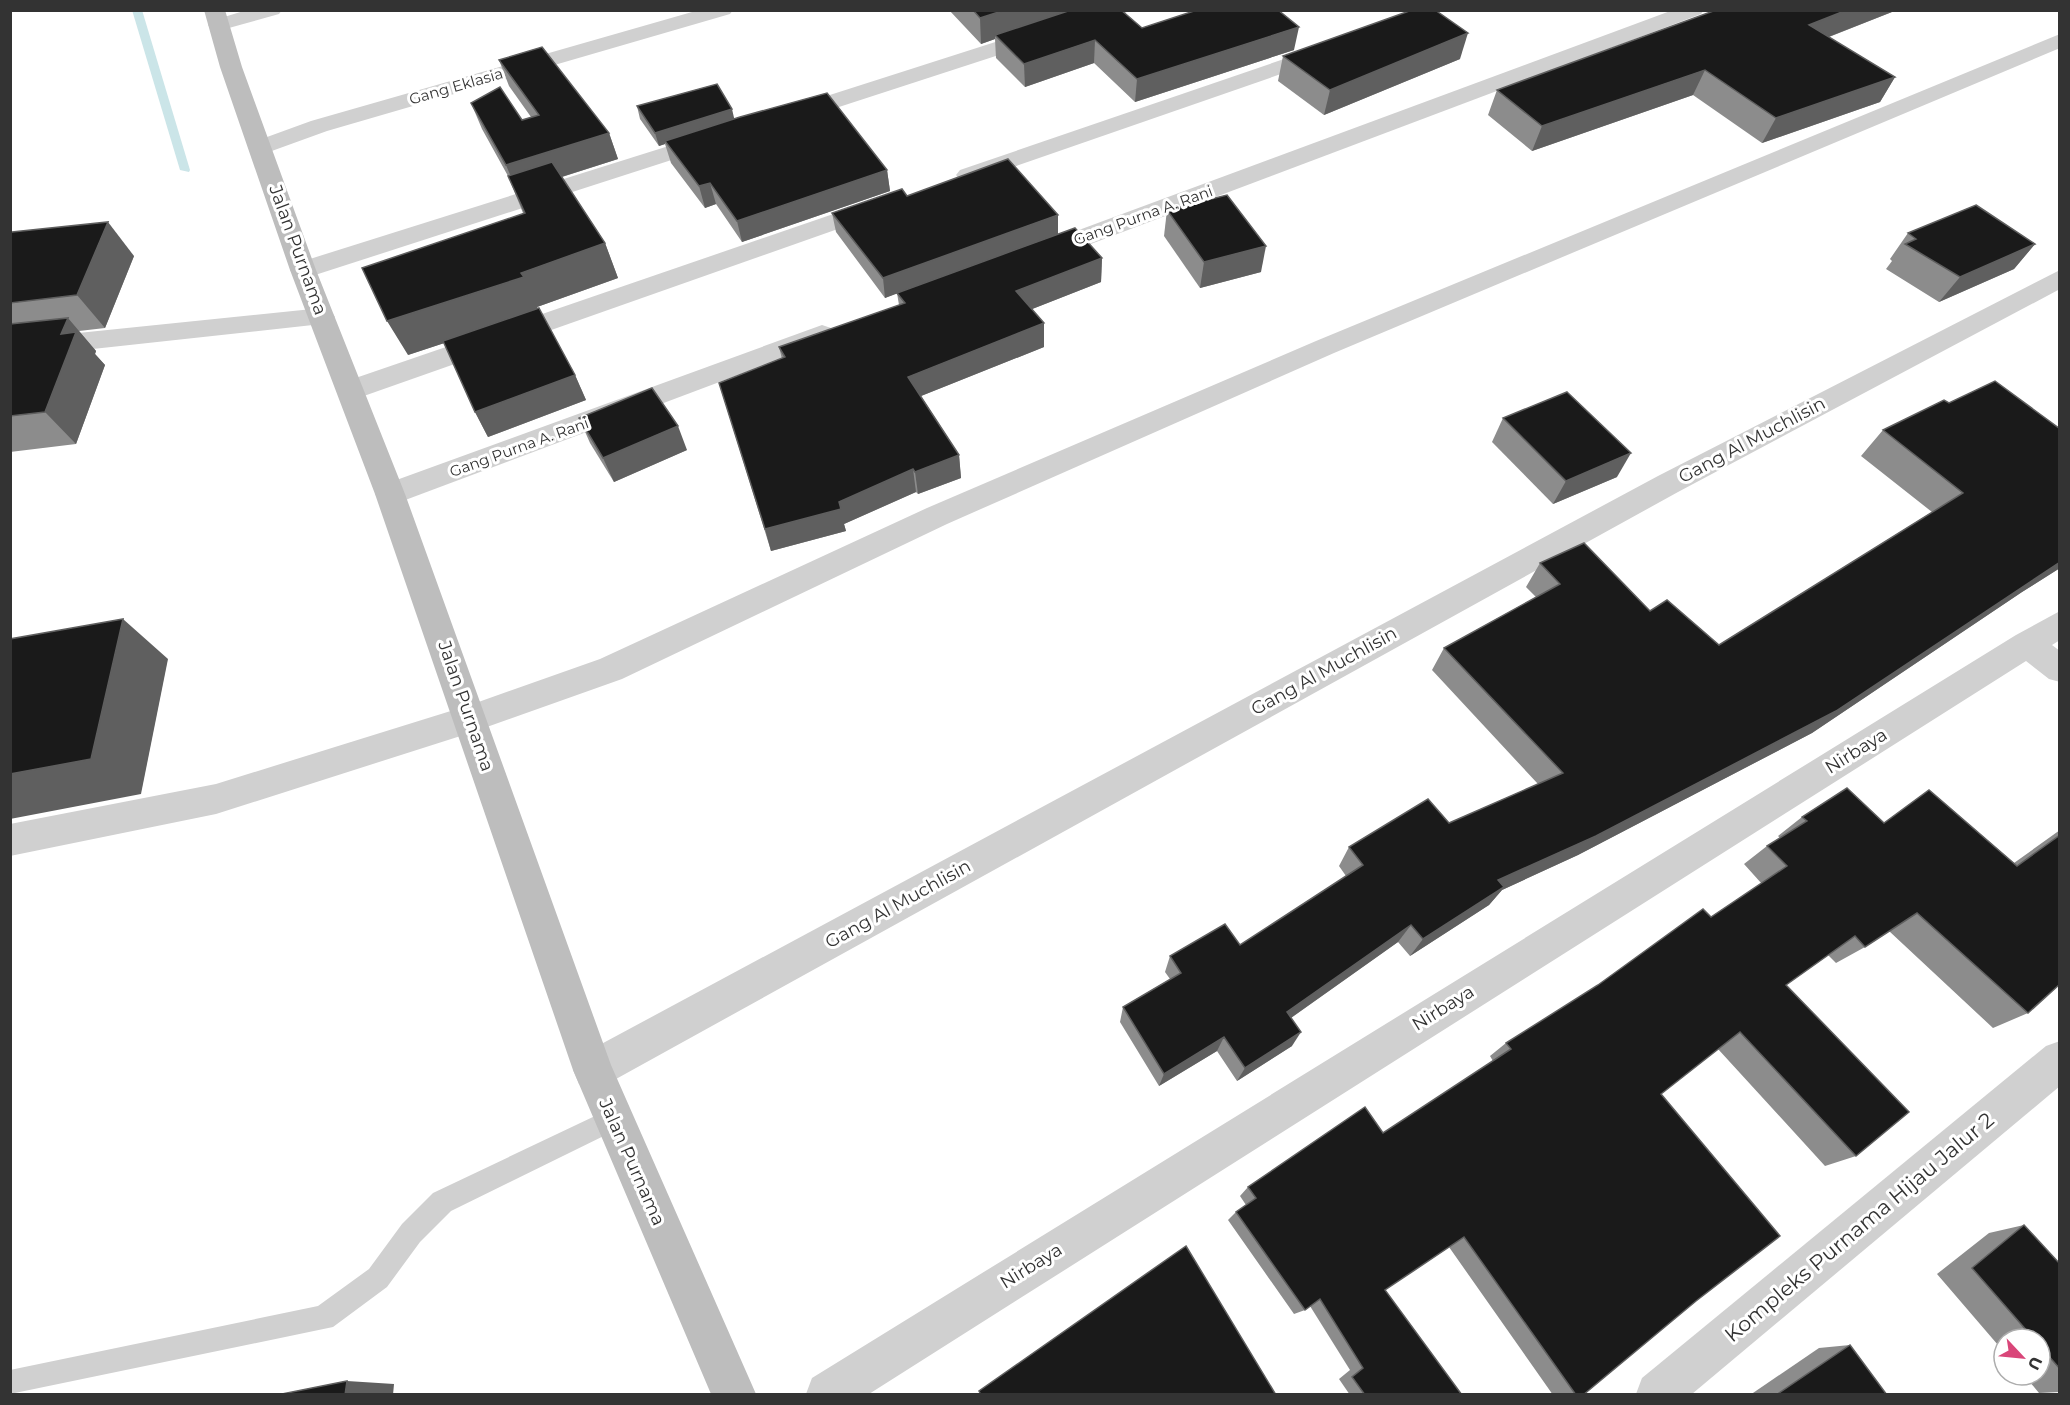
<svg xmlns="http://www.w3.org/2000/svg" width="2070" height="1405" font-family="Montserrat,sans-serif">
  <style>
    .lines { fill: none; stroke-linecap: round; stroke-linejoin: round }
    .stream { fill: #cbe5e8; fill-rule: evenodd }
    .lane { fill: #d0d0d0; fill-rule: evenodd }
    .street { fill: #d0d0d0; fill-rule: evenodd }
    .secondary { fill: #bdbdbd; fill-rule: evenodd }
    .wall { fill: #8c8c8c }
    .shaded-wall { fill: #5f5f5f }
    .building { fill: #1a1a1a; stroke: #5f5f5f; stroke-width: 1.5 }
    .labels { text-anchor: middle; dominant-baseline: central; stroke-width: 6; stroke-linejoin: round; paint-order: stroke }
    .far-street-label { font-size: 15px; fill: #333; stroke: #fff }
    .street-label { font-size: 18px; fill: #333; stroke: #fff }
    .near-street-label { font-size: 21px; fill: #333; stroke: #fff }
  </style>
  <rect width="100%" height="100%" fill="#fff"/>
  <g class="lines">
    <polygon class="stream" points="132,10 142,10 190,170 189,172 180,170"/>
    <polygon class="lane" points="614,1107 622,1111 626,1119 622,1127 451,1211 420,1242 387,1287 333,1327 10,1394 10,1370 318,1306 369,1269 402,1224 433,1193"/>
    <g class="street">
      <polygon points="247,10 282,10 279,14 218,31 211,29 208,25 211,21"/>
      <polygon points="699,10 733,10 730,14 327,131 269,152 253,152 249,147 253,142 311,121"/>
      <polygon points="1095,10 1128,10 1125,14 799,120 783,120 780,115 783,110"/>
      <polygon points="1673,10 1704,10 1701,14 1051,259 1042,261 1033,259 1029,253 1033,247"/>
      <polygon points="2060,34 2060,48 1334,353 947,524 622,679 470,733 216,814 10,856 10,824 216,784 470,705 600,659 927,508 1316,341"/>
      <polygon points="1322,46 1330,47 1333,52 1330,57 976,180 968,182 960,180 956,175 960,170"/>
      <polygon points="710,133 718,135 722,140 718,145 312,276 303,278 294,276 290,270 294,264"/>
      <polygon points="877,199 886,202 889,207 886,212 361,397 351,400 341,397 337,390 341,383"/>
      <polygon points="2060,270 2060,289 1678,492 607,1084 593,1090 579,1084 573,1070 579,1056 1658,476"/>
      <polygon points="322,308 331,311 335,317 331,323 10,358 10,340"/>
      <polygon points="822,325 831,328 835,334 831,340 400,502 390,505 380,502 375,494 380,486"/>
      <polygon points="2060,611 2060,640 2052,645 2060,651 2060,682 2049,679 2026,661 869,1394 806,1394 812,1378 2016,635"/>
      <polygon points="2060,1041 2060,1086 1692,1394 1636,1394 1642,1378 2046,1046"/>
    </g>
    <polygon class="secondary" points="204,10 225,10 242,67 316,270 405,494 611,1065 756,1394 711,1394 573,1070 375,494 290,270 220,67"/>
  </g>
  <g class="wall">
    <polygon points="949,10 1121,10 1142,28 1294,50 1135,102 1094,63 1025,87 996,58 995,39 981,44"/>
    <polygon points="1716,10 1897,10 1829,37 1895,77 1880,102 1762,143 1693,95 1532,151 1488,115 1497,90"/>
    <polygon points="1283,56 1460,59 1324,115 1278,81"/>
    <polygon points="499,60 609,133 618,159 562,177 605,243 618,278 537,307 575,375 586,400 488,437 475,412 444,343 408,355 523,213 508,176 482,129 471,103 522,120 531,117 509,86"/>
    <polygon points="637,106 734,119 887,170 890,191 742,242 716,204 705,208 671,163 665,144 659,146 640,119"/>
    <polygon points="907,196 1058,234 1102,258 1101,282 1032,309 1044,347 921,396 959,455 961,478 918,494 916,492 844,524 846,531 771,551 719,383 782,359 779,347 899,305 897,293 885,298 836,232 832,213"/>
    <polygon points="1167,210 1261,272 1200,288 1164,236"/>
    <polygon points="1908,233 2035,244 2014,269 1939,302 1886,269 1892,261 1890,259"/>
    <polygon points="10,234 134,256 105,328 79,331 96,351 95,354 105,365 76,444 10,452"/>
    <polygon points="1949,403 2060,429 2060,568 2022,592 1812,733 1578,855 1502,890 1489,905 1410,956 1398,942 1291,1018 1292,1046 1237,1081 1217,1051 1159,1086 1120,1022 1123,1007 1170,979 1165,972 1170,956 1240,945 1346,876 1339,866 1349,847 1449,823 1538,784 1432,670 1444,648 1536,597 1526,587 1540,563 1650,611 1719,645 1932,512 1861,456 1883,430"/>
    <polygon points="579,418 687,450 614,482 590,443"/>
    <polygon points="1503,418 1617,477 1553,504 1492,442"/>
    <polygon points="1929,790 2014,863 2060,830 2060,984 2028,1013 1993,1028 1889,931 1865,947 1836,963 1828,955 1786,985 1856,1156 1825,1166 1718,1049 1661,1094 1696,1301 1583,1395 1553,1395 1449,1247 1385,1290 1462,1395 1350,1395 1339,1379 1350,1370 1310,1306 1305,1310 1294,1314 1228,1220 1236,1212 1246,1205 1240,1196 1248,1187 1383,1133 1493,1061 1490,1056 1506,1043 1711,917 1762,884 1744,864 1767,846 1780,838 1778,836 1802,817 1884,823"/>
    <polygon points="2024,1225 2060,1264 2060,1392 2039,1393 2024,1375 2040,1375 2040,1339 2004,1339 2004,1352 1937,1274 1989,1233"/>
    <polygon points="1850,1345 1887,1395 1750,1395 1819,1348"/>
  </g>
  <g class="shaded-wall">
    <polygon points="1005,10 1086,10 995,35 995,39 981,44 980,18"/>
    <polygon points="1847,10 1897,10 1795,50 1809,25"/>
    <polygon points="1299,27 1294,50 1135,102 1137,79"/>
    <polygon points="1468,33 1460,59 1324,115 1330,90"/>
    <polygon points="1095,40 1094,63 1025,87 1024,64"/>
    <polygon points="1705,70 1693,95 1532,151 1542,126"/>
    <polygon points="1895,77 1880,102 1762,143 1776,118"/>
    <polygon points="732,109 735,122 665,141 665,144 659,146 655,133"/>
    <polygon points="609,133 618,159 517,191 506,165"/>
    <polygon points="887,170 890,191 742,242 737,221"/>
    <polygon points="710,183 716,204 705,208 699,186"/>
    <polygon points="1058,215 1058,234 885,298 883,278"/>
    <polygon points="108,222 134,256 105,328 77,295"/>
    <polygon points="605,243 618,278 537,307 539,312 408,355 387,321"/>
    <polygon points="2035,244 2014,269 1939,302 1960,277"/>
    <polygon points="1266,246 1261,272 1200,288 1204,262"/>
    <polygon points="1102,258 1101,282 1017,315 1016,291"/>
    <polygon points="68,318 96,351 95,354 105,365 76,444 45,412 61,334"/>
    <polygon points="1044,323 1044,347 911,400 908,377"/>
    <polygon points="575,375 586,400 488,437 475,412"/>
    <polygon points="678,426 687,450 614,482 603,458"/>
    <polygon points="1631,453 1617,477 1553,504 1566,481"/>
    <polygon points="959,455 961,478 918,494 915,472"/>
    <polygon points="913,469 916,492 844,524 846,531 771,551 765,529 839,502"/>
    <polygon points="2060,562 2060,568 2022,592 1812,733 1578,855 1502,890 1489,905 1410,956 1423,939 1498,880"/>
    <polygon points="123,619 168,659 141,794 10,819 10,774"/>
    <polygon points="1411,925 1398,942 1278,1027 1287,1012"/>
    <polygon points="1301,1032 1292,1046 1237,1081 1245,1068"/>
    <polygon points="1224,1037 1217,1051 1159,1086 1164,1074"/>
    <polygon points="347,1381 394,1384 393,1395 345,1395"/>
  </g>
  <g class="building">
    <polygon points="973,10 1005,10 980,18"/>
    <polygon points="1071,10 1121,10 1142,28 1197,10 1278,10 1299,27 1137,79 1095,40 1024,64 995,35"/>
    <polygon points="1412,10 1435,10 1468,33 1330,90 1283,56"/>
    <polygon points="1716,10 1847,10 1809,25 1895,77 1776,118 1705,70 1542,126 1497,90"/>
    <polygon points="542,47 609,133 506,165 471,103 500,87 522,120 539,115 499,60"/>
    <polygon points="717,84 732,109 655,133 637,106"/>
    <polygon points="827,93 887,170 737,221 710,183 699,186 665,141 740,117"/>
    <polygon points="1008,159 1058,215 883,278 832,213 902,189 907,196"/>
    <polygon points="552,162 605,243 521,273 524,277 387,321 362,268 525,213 508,176"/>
    <polygon points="1227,195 1266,246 1204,262 1167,210"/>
    <polygon points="1976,205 2035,244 1960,277 1905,244 1916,239 1908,233"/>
    <polygon points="108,222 77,295 10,303 10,234 12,232"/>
    <polygon points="1075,228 1102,258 1016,291 1044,323 908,377 959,455 915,472 913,469 839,502 841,509 765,529 719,383 785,357 779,347 905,303 897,293"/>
    <polygon points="539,308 575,375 475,412 443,341"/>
    <polygon points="68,318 61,334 76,332 45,412 10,416 10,324"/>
    <polygon points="1995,381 2060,429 2060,562 1836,711 1596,836 1498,880 1504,887 1423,939 1411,925 1287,1012 1301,1032 1245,1068 1224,1037 1164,1074 1123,1007 1181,973 1170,956 1225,924 1240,945 1363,865 1349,847 1428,799 1449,823 1563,773 1444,648 1560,584 1540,563 1584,543 1650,611 1667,600 1719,645 1963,493 1883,430 1944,400 1949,403"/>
    <polygon points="652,388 678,426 603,458 579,418"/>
    <polygon points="1567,392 1631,453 1566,481 1503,418"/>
    <polygon points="123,619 91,759 10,774 10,639"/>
    <polygon points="1847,788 1884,823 1929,790 2017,866 2060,835 2060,984 2028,1013 1917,913 1865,947 1855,936 1786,985 1909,1112 1856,1156 1740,1032 1661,1094 1780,1236 1696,1301 1583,1395 1576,1395 1464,1237 1385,1290 1462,1395 1365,1395 1352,1377 1363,1368 1320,1299 1305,1310 1236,1212 1256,1198 1248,1187 1365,1107 1383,1133 1511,1049 1506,1043 1598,985 1703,909 1711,917 1787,866 1767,846 1807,821 1802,817"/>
    <polygon points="2024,1225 2060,1264 2060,1369 2040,1346 2040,1339 2034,1339 1972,1268"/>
    <polygon points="1186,1246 1276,1395 981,1395 979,1391"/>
    <polygon points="1850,1345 1887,1395 1776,1395"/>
    <polygon points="347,1381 345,1395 277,1395"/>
  </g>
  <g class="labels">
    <g class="far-street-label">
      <text transform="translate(456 86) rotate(-16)">Gang Eklasia</text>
      <text transform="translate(1143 215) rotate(-20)">Gang Purna A. Rani</text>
      <text transform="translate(519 447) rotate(-20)">Gang Purna A. Rani</text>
    </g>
    <g class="street-label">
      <text transform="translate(298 250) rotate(70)">Jalan Purnama</text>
      <text transform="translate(1752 440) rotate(-28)">Gang Al Muchlisin</text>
      <text transform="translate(1324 671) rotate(-29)">Gang Al Muchlisin</text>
      <text transform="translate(466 706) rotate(71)">Jalan Purnama</text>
      <text transform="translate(1856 751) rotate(-32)">Nirbaya</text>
      <text transform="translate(898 904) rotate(-29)">Gang Al Muchlisin</text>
      <text transform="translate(1443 1008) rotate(-32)">Nirbaya</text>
      <text transform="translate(632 1162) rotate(66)">Jalan Purnama</text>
      <text transform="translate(1031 1266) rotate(-32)">Nirbaya</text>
    </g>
    <g class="near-street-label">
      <text transform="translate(1859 1227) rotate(-40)">Kompleks Purnama Hijau Jalur 2</text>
    </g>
  </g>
  <rect width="2070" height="1405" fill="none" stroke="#333333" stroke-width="24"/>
  <g transform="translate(2022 1357) rotate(116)"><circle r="28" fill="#ffffff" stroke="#adadad" stroke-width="1.5"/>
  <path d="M0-4.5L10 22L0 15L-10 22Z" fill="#d94679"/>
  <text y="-9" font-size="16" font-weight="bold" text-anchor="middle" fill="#333333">U</text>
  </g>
</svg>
